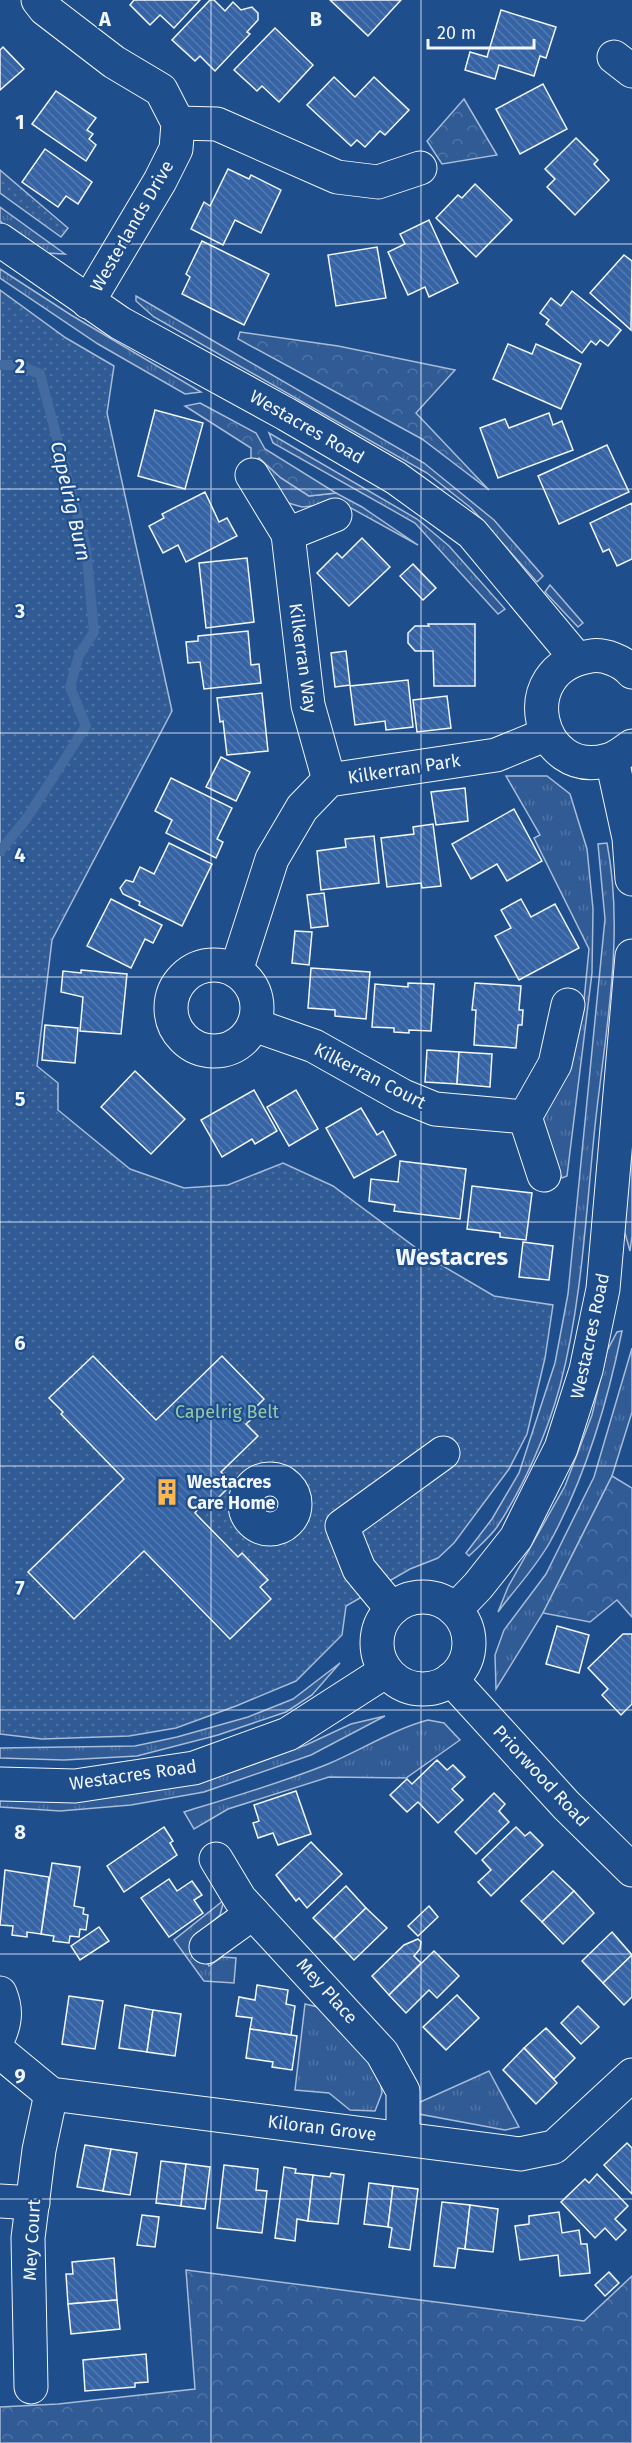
<svg xmlns="http://www.w3.org/2000/svg" width="632" height="2443" font-family="'Fira Sans',sans-serif">
  <style>
    .grass { fill: url(#grass-tufts); stroke: #a8bbd7; stroke-width: 1.5 }
    .forest { fill: url(#forest-crowns); stroke: #a8bbd7; stroke-width: 1.5 }
    .park { fill: url(#park-dots); stroke: #a8bbd7; stroke-width: 1.5 }
    .lines { fill: none; stroke-linecap: round; stroke-linejoin: round }
    .stream { stroke: #446ba0; stroke-width: 10 }
    .building { fill: url(#building-back-hatch); stroke: #f2f6ff; stroke-width: 1.5 }
    .minor-casing { stroke: #f2f6ff; stroke-width: 35 }
    .minor { stroke: #1f4e8c; stroke-width: 33 }
    .grid { fill: none; stroke: #f2f6ff; stroke-width: 1.5; stroke-opacity: 0.55 }
    .labels { text-anchor: middle; dominant-baseline: central; stroke-width: 4.5; stroke-linejoin: round; paint-order: stroke }
    .street-label { font-size: 18px; fill: #f2f6ff; stroke: #1f4e8c }
    .park-label { font-size: 18px; fill: #97c8a6; stroke: #1f4e8c }
    .poi-label { font-size: 18px; font-weight: bold; fill: #f2f6ff; stroke: #1f4e8c; text-anchor: start }
    .water-label { font-size: 20px; font-style: italic; fill: #f2f6ff; stroke: #1f4e8c }
    .district-label { font-size: 24px; font-weight: bold; fill: #f2f6ff; stroke: #1f4e8c }
    .grid-label { font-size: 20px; text-anchor: middle; font-weight: bold; fill: #f2f6ff; stroke: #1f4e8c; stroke-width: 4.5; stroke-linejoin: round; paint-order: stroke }
  </style>
  <defs>
    <pattern id="grass-tufts" width="24" height="20" patternUnits="userSpaceOnUse" patternTransform="scale(1.5)"><rect width="24" height="20" fill="#305b95"/><path d="M3 7l-1-3M5 7V3M7 7l1-3M15 17l-1-3M17 17v-4M19 17l1-3" fill="none" stroke="#4e73a5"/></pattern>
    <pattern id="forest-crowns" width="20" height="18" patternUnits="userSpaceOnUse" patternTransform="scale(1.5)"><rect width="20" height="18" fill="#305b95"/><path d="M2 6a3 3 0 1 1 6 0M12 15a3 3 0 1 1 6 0" fill="none" stroke="#4e73a5"/></pattern>
    <pattern id="park-dots" width="8" height="8" patternUnits="userSpaceOnUse" patternTransform="scale(1.5)"><rect width="8" height="8" fill="#305b95"/><path d="M2 2h.1M6 6h.1" fill="none" stroke="#4e73a5" stroke-width="1.8" stroke-linecap="round"/></pattern>
    <pattern id="building-back-hatch" width="6" height="6" patternUnits="userSpaceOnUse" patternTransform="scale(1.5)"><rect width="6" height="6" fill="#3563a3"/><path d="M-1 5l2 2M0 0l6 6M5-1l2 2" fill="none" stroke="#537ab1"/></pattern>
  </defs>
  <rect width="100%" height="100%" fill="#1f4e8c"/>
  <g class="grass">
    <polygon points="0,207 65,254 46,253 5,225 0,221"/>
    <polygon points="0,269 71,315 201,392 185,394 98,344 0,278"/>
    <polygon points="136,296 424,463 494,520 543,576 537,582 471,508 427,473 154,317 136,301"/>
    <polygon points="269,433 417,519 449,546 505,609 498,614 415,523 273,443"/>
    <polygon points="259,458 281,478 309,496 336,493 362,507 418,545 342,503 302,507 285,502 251,463"/>
    <polygon points="550,585 583,623 578,627 545,592"/>
    <polygon points="506,776 547,776 570,794 587,849 593,909 592,973 567,1176 562,1178 537,1123 570,1021 584,1000 589,949 534,838 540,835"/>
    <path d="M607,843C625,936 605,1033 595,1126C586,1212 582,1302 560,1386C547,1434 524,1486 497,1527C490,1537 478,1547 469,1556L466,1553L492,1519L519,1473L555,1363L568,1294L605,919L598,844Z"/>
    <polygon points="632,1145 632,1236 630,1251 623,1226"/>
    <path d="M622,1331C607,1405 586,1476 550,1542C536,1567 515,1589 498,1612L508,1587L565,1486L592,1415L607,1351L617,1332Z"/>
    <polygon points="632,1348 632,1412 612,1476 543,1613 496,1689 495,1655 504,1630 546,1574 594,1477"/>
    <polygon points="340,1663 312,1695 286,1712 218,1735 137,1756 64,1760 0,1758 0,1748 135,1746 177,1737 248,1717 293,1699"/>
    <polygon points="385,1716 311,1755 204,1792 131,1805 60,1811 0,1807 0,1797 191,1784 306,1745 351,1724"/>
    <path d="M428,1720L444,1723L460,1740L406,1778L329,1777L228,1809L194,1829L184,1812C233,1797 281,1783 328,1764C361,1750 394,1729 428,1720Z"/>
    <polygon points="224,1900 220,1915 192,1940 209,1966 222,1957 236,1958 234,1983 204,1981 174,1940"/>
    <polygon points="305,2004 322,2008 379,2072 382,2093 375,2111 350,2110 329,2093 295,2090"/>
    <polygon points="489,2071 519,2127 505,2130 419,2114 418,2103"/>
  </g>
  <g class="forest">
    <polygon points="464,99 497,155 442,164 427,141"/>
    <polygon points="240,332 338,346 455,370 416,413 489,490 422,439 238,339"/>
    <polygon points="200,403 256,433 265,449 336,493 309,496 281,478 259,458 251,463 251,448 185,406"/>
    <polygon points="612,1476 632,1488 632,1617 617,1600 590,1622 543,1613"/>
    <polygon points="186,2270 584,2321 632,2276 632,2443 0,2443 0,2407 58,2404 195,2389"/>
  </g>
  <g class="park">
    <polygon points="0,170 68,228 61,237 0,193"/>
    <polygon points="0,290 66,338 114,366 107,413 172,711 52,940 37,1066 58,1083 58,1110 130,1169 184,1188 228,1185 283,1163 333,1186 431,1259 494,1296 553,1305 545,1358 527,1434 509,1469 454,1543 438,1558 410,1569 346,1606 342,1635 296,1681 236,1706 176,1728 129,1736 42,1739 0,1734"/>
  </g>
  <g class="lines">
    <polyline class="stream" points="0,365 18,365 40,374 86,548 94,632 79,655 70,687 86,726 27,818 0,851"/>
  </g>
  <g class="building">
    <polygon points="134,0 200,0 174,28 160,15 150,25 130,5"/>
    <polygon points="210,0 214,0 225,11 233,2 241,10 252,7 258,13 258,20 247,32 250,34 215,71 200,56 195,61 172,40"/>
    <polygon points="330,0 401,0 368,36"/>
    <polygon points="501,10 556,27 546,58 540,56 534,76 499,65 495,79 465,70 470,52 487,57"/>
    <polygon points="275,28 313,65 279,102 262,86 257,91 234,70"/>
    <polygon points="3,47 24,69 0,90 0,50"/>
    <polygon points="334,77 355,97 374,77 409,110 385,135 380,131 365,147 357,140 351,146 307,105"/>
    <polygon points="543,84 567,129 520,154 496,109"/>
    <polygon points="56,91 96,118 87,130 93,134 89,139 96,145 86,161 32,124"/>
    <polygon points="576,138 598,160 594,164 609,180 575,215 547,187 555,179 545,169"/>
    <polygon points="45,149 92,182 78,204 66,196 58,207 22,182"/>
    <polygon points="228,169 249,179 251,175 281,190 261,233 235,220 223,245 191,229 204,202 210,206"/>
    <polygon points="475,184 512,220 476,257 436,218 458,195 462,198"/>
    <polygon points="429,220 458,283 429,297 425,287 408,295 388,252 405,244 400,234"/>
    <polygon points="202,241 269,274 244,325 182,294 190,277 186,274"/>
    <polygon points="377,247 386,298 336,306 328,255"/>
    <polygon points="624,255 632,261 631,330 590,293"/>
    <polygon points="572,291 621,330 608,346 600,340 596,345 591,341 582,353 546,324 549,320 540,313 551,298 561,306"/>
    <polygon points="508,344 532,354 536,344 581,364 561,409 493,379"/>
    <polygon points="155,410 203,423 185,489 138,476"/>
    <polygon points="549,413 553,425 562,421 573,450 498,478 480,428 505,419 509,428"/>
    <polygon points="607,445 629,492 559,524 538,476"/>
    <polygon points="205,492 219,522 227,518 237,536 186,562 178,545 163,553 149,526 164,518 162,514"/>
    <polygon points="632,503 632,559 617,566 609,549 603,552 590,523"/>
    <polygon points="362,538 390,567 349,606 317,573 337,553 342,558"/>
    <polygon points="247,558 254,622 206,628 199,563"/>
    <polygon points="413,564 436,588 423,600 400,576"/>
    <polygon points="428,624 475,624 475,686 434,686 433,651 415,651 408,643 408,633 415,626 429,626"/>
    <polygon points="248,631 251,665 259,664 261,683 204,689 200,662 188,663 186,642 198,641 198,636"/>
    <polygon points="346,651 350,685 335,687 331,653"/>
    <polygon points="408,680 413,727 386,730 385,721 355,725 350,686"/>
    <polygon points="262,693 268,751 227,755 223,721 220,722 217,698"/>
    <polygon points="447,696 451,728 417,732 413,700"/>
    <polygon points="221,757 250,772 236,801 206,787"/>
    <polygon points="171,778 232,808 217,839 223,842 216,858 166,833 172,820 155,811"/>
    <polygon points="465,788 468,821 436,825 431,792"/>
    <polygon points="514,809 542,861 507,881 497,864 471,879 452,844"/>
    <polygon points="433,824 441,886 422,888 421,883 387,887 381,838 414,834 413,827"/>
    <polygon points="374,836 379,883 321,890 317,851 346,847 345,839"/>
    <polygon points="169,843 212,864 182,926 139,905 140,902 123,894 120,888 126,880 133,882 140,867 154,874"/>
    <polygon points="324,893 328,926 311,928 307,895"/>
    <polygon points="111,899 162,925 153,943 145,939 131,968 87,946"/>
    <polygon points="521,899 531,917 555,904 579,948 519,980 495,936 511,928 501,910"/>
    <polygon points="295,931 312,932 309,965 292,963"/>
    <polygon points="311,968 370,972 366,1019 335,1016 335,1010 308,1008"/>
    <polygon points="81,970 127,974 121,1034 80,1031 83,997 61,992 63,971 81,973"/>
    <polygon points="408,983 434,984 431,1031 409,1030 409,1033 394,1032 394,1028 372,1027 375,984 408,987"/>
    <polygon points="475,983 521,986 519,1010 523,1010 522,1025 518,1025 516,1048 474,1045 476,1010 472,1010"/>
    <polygon points="45,1025 78,1028 75,1063 42,1060"/>
    <polygon points="427,1050 459,1052 457,1084 425,1082"/>
    <polygon points="459,1052 492,1054 490,1087 457,1084"/>
    <polygon points="135,1071 185,1119 151,1154 101,1107"/>
    <polygon points="254,1090 277,1131 255,1144 252,1139 222,1157 201,1120"/>
    <polygon points="296,1090 318,1129 289,1146 267,1107"/>
    <polygon points="361,1108 377,1135 383,1131 396,1155 354,1178 326,1128"/>
    <polygon points="400,1161 466,1169 460,1219 394,1211 395,1205 369,1201 371,1179 398,1182"/>
    <polygon points="472,1186 532,1193 526,1240 500,1237 500,1233 467,1229"/>
    <polygon points="523,1242 553,1246 549,1280 519,1277"/>
    <polygon points="93,1356 156,1420 222,1356 264,1399 252,1411 256,1415 246,1424 258,1436 221,1472 233,1483 210,1506 204,1500 195,1513 238,1557 242,1553 268,1580 260,1587 271,1599 230,1639 144,1551 74,1619 28,1572 124,1479 61,1414 63,1412 49,1398"/>
    <polygon points="557,1626 589,1635 579,1673 546,1664"/>
    <polygon points="623,1634 632,1634 632,1704 621,1715 602,1695 608,1689 588,1668"/>
    <polygon points="437,1760 447,1770 453,1765 465,1777 452,1789 463,1800 438,1823 418,1802 407,1812 390,1795 407,1779 412,1784"/>
    <polygon points="296,1791 311,1834 278,1845 273,1833 258,1838 253,1823 259,1821 254,1805"/>
    <polygon points="494,1793 505,1804 499,1811 509,1822 476,1854 455,1832"/>
    <polygon points="164,1827 173,1841 170,1843 177,1855 124,1892 107,1866"/>
    <polygon points="516,1827 525,1836 530,1832 543,1845 491,1896 478,1882 491,1870 482,1860"/>
    <polygon points="311,1842 342,1874 307,1908 299,1898 296,1901 276,1875"/>
    <polygon points="52,1863 80,1867 74,1906 84,1908 83,1914 88,1915 86,1930 80,1929 79,1937 70,1936 69,1943 53,1941 54,1936 41,1934"/>
    <polygon points="5,1870 49,1877 41,1934 27,1932 27,1937 12,1935 13,1926 0,1925"/>
    <polygon points="553,1871 574,1891 542,1922 521,1901"/>
    <polygon points="169,1879 177,1891 192,1881 202,1895 194,1900 203,1913 169,1937 141,1898"/>
    <polygon points="346,1886 366,1908 334,1939 313,1918"/>
    <polygon points="574,1891 594,1913 563,1944 542,1922"/>
    <polygon points="429,1906 438,1917 418,1936 408,1926"/>
    <polygon points="366,1908 387,1928 354,1960 334,1939"/>
    <polygon points="99,1927 109,1941 80,1960 71,1946"/>
    <polygon points="612,1932 632,1955 603,1983 582,1961"/>
    <polygon points="418,1939 421,1942 420,1949 414,1956 421,1963 389,1995 372,1976 404,1945"/>
    <polygon points="434,1951 459,1976 437,1998 429,1990 406,2013 389,1995"/>
    <polygon points="632,1955 632,1997 624,2005 603,1983"/>
    <polygon points="257,1985 288,1990 286,2004 295,2006 291,2035 250,2029 252,2018 236,2016 239,1997 255,2000"/>
    <polygon points="457,1995 479,2018 446,2050 423,2027"/>
    <polygon points="69,1996 103,2001 95,2049 62,2044"/>
    <polygon points="125,2005 153,2010 147,2052 119,2048"/>
    <polygon points="578,2006 599,2027 581,2044 561,2023"/>
    <polygon points="153,2010 181,2014 175,2056 147,2052"/>
    <polygon points="546,2028 575,2058 554,2079 524,2048"/>
    <polygon points="250,2029 297,2036 292,2070 272,2067 273,2062 246,2058"/>
    <polygon points="524,2048 557,2083 536,2104 503,2070"/>
    <polygon points="627,2143 632,2148 632,2194 604,2165"/>
    <polygon points="85,2145 111,2149 103,2191 77,2187"/>
    <polygon points="111,2149 137,2153 130,2195 103,2191"/>
    <polygon points="161,2161 186,2164 181,2206 156,2203"/>
    <polygon points="186,2164 210,2167 205,2209 181,2206"/>
    <polygon points="224,2165 258,2169 256,2190 267,2191 262,2233 217,2228"/>
    <polygon points="284,2167 296,2169 295,2173 313,2175 308,2221 297,2219 295,2241 275,2238"/>
    <polygon points="331,2173 344,2175 338,2224 308,2221 313,2175 330,2177"/>
    <polygon points="597,2174 628,2206 615,2219 626,2230 616,2240 605,2228 595,2238 561,2202 585,2179 589,2183"/>
    <polygon points="369,2183 393,2186 388,2227 364,2224"/>
    <polygon points="393,2186 418,2189 410,2250 389,2247 392,2228 388,2227"/>
    <polygon points="442,2202 470,2205 465,2249 458,2248 455,2268 434,2266"/>
    <polygon points="470,2205 498,2209 493,2252 465,2249"/>
    <polygon points="559,2212 562,2233 579,2230 581,2244 587,2244 590,2273 560,2276 558,2255 520,2260 515,2226 529,2224 529,2216"/>
    <polygon points="142,2215 159,2217 155,2247 137,2245"/>
    <polygon points="114,2258 117,2300 68,2304 66,2274 73,2274 72,2262"/>
    <polygon points="609,2272 619,2283 605,2296 595,2285"/>
    <polygon points="117,2300 120,2329 71,2334 68,2304"/>
    <polygon points="146,2354 148,2382 135,2383 135,2387 85,2391 83,2360"/>
  </g>
  <g class="lines">
    <defs>
      <g id="minor">
        <polyline points="38,0 45,9 114,62 161,90 178,123 176,149 160,181 88,302"/>
        <polyline points="614,57 632,71"/>
        <polyline points="178,123 217,124 337,177 378,182 420,168"/>
        <polyline points="0,240 120,323 286,414 396,478 472,533 576,658"/>
        <polyline points="252,475 288,534 308,705 329,780"/>
        <polyline points="288,534 335,515"/>
        <path d="M632,672C623,661 604,654 591,656C510,668 538,781 608,760C617,758 625,751 632,746"/>
        <polyline points="612,760 629,838 632,879"/>
        <circle cx="214" cy="1008" r="43"/>
        <polyline points="236,971 272,859 302,808 329,780 496,755 547,734"/>
        <polyline points="254,1025 314,1046 403,1096 435,1109 525,1117 555,1064 568,1005"/>
        <polyline points="525,1117 544,1175"/>
        <circle cx="270" cy="1504" r="25"/>
        <circle cx="423" cy="1643" r="46"/>
        <polyline points="392,1609 359,1569 342,1526 443,1453"/>
        <polyline points="455,1610 478,1586 516,1538 561,1448 586,1370 603,1289 632,956"/>
        <polyline points="451,1679 566,1805 632,1870"/>
        <polyline points="0,1784 75,1786 194,1768 288,1734 386,1671"/>
        <polyline points="216,1859 240,1899 382,2053 403,2091 403,2138"/>
        <polyline points="206,1947 253,1913"/>
        <path d="M0,1993C6,2008 6,2019 0,2034"/>
        <polyline points="0,2052 51,2094 520,2154 554,2147 632,2075"/>
        <polyline points="0,2201 33,2203"/>
        <polyline points="31,2387 28,2238 39,2150 51,2094"/>
      </g>
    </defs>
    <use href="#minor" class="minor-casing"/>
    <use href="#minor" class="minor"/>
  </g>
  <path class="grid" d="M211,0V2443M421,0V2443M0,244H632M0,489H632M0,733H632M0,977H632M0,1222H632M0,1466H632M0,1710H632M0,1954H632M0,2199H632"/>
  <defs>
    <symbol id="building-bare" viewBox="-9 -9 18 18"><path d="M-4-6H4V6H1V3H-1V6H-4ZM-2.5-4.3h1.7v1.8h-1.7ZM.8-4.3h1.7v1.8H.8ZM-2.5-1h1.7V.8h-1.7ZM.8-1h1.7V.8H.8Z" fill="#ffb74d" stroke="#1f4e8c" stroke-width="2.5" paint-order="stroke"/></symbol>
  </defs>
  <g fill-rule="evenodd">
    <use href="#building-bare" x="148" y="1473" width="38" height="38"/>
  </g>
  <g class="labels">
    <g class="street-label">
      <text transform="translate(132 226) rotate(-60)">Westerlands Drive</text>
      <text transform="translate(307 427) rotate(30)">Westacres Road</text>
      <text transform="translate(303 658) rotate(82)">Kilkerran Way</text>
      <text transform="translate(404 769) rotate(-9)">Kilkerran Park</text>
      <text transform="translate(370 1076) rotate(27)">Kilkerran Court</text>
      <text transform="translate(590 1336) rotate(-78)">Westacres Road</text>
      <text transform="translate(133 1775) rotate(-8)">Westacres Road</text>
      <text transform="translate(541 1776) rotate(47)">Priorwood Road</text>
      <text transform="translate(327 1991) rotate(48)">Mey Place</text>
      <text transform="translate(322 2128) rotate(7)">Kiloran Grove</text>
      <text transform="translate(32 2240) rotate(-87)">Mey Court</text>
    </g>
    <g class="park-label">
      <text x="227" y="1412">Capelrig Belt</text>
    </g>
    <g class="poi-label">
      <text x="187" y="1482">Westacres<tspan x="187" dy="21">Care Home</tspan></text>
    </g>
    <g class="water-label">
      <text transform="translate(71 501) rotate(77)">Capelrig Burn</text>
    </g>
    <g class="district-label">
      <text x="452" y="1257">Westacres</text>
    </g>
  </g>
  <g class="grid-label">
    <text x="105" y="26">A</text>
    <text x="316" y="26">B</text>
    <text x="20" y="129">1</text>
    <text x="20" y="373">2</text>
    <text x="20" y="618">3</text>
    <text x="20" y="862">4</text>
    <text x="20" y="1106">5</text>
    <text x="20" y="1350">6</text>
    <text x="20" y="1595">7</text>
    <text x="20" y="1839">8</text>
    <text x="20" y="2083">9</text>
  </g>
  <path d="M428 39v9h106v-9" fill="none" stroke="#f2f6ff" stroke-width="3"/>
  <text x="437" y="39" font-size="18" fill="#f2f6ff" stroke="#1f4e8c" stroke-width="4.5" paint-order="stroke">20 m</text>
</svg>
